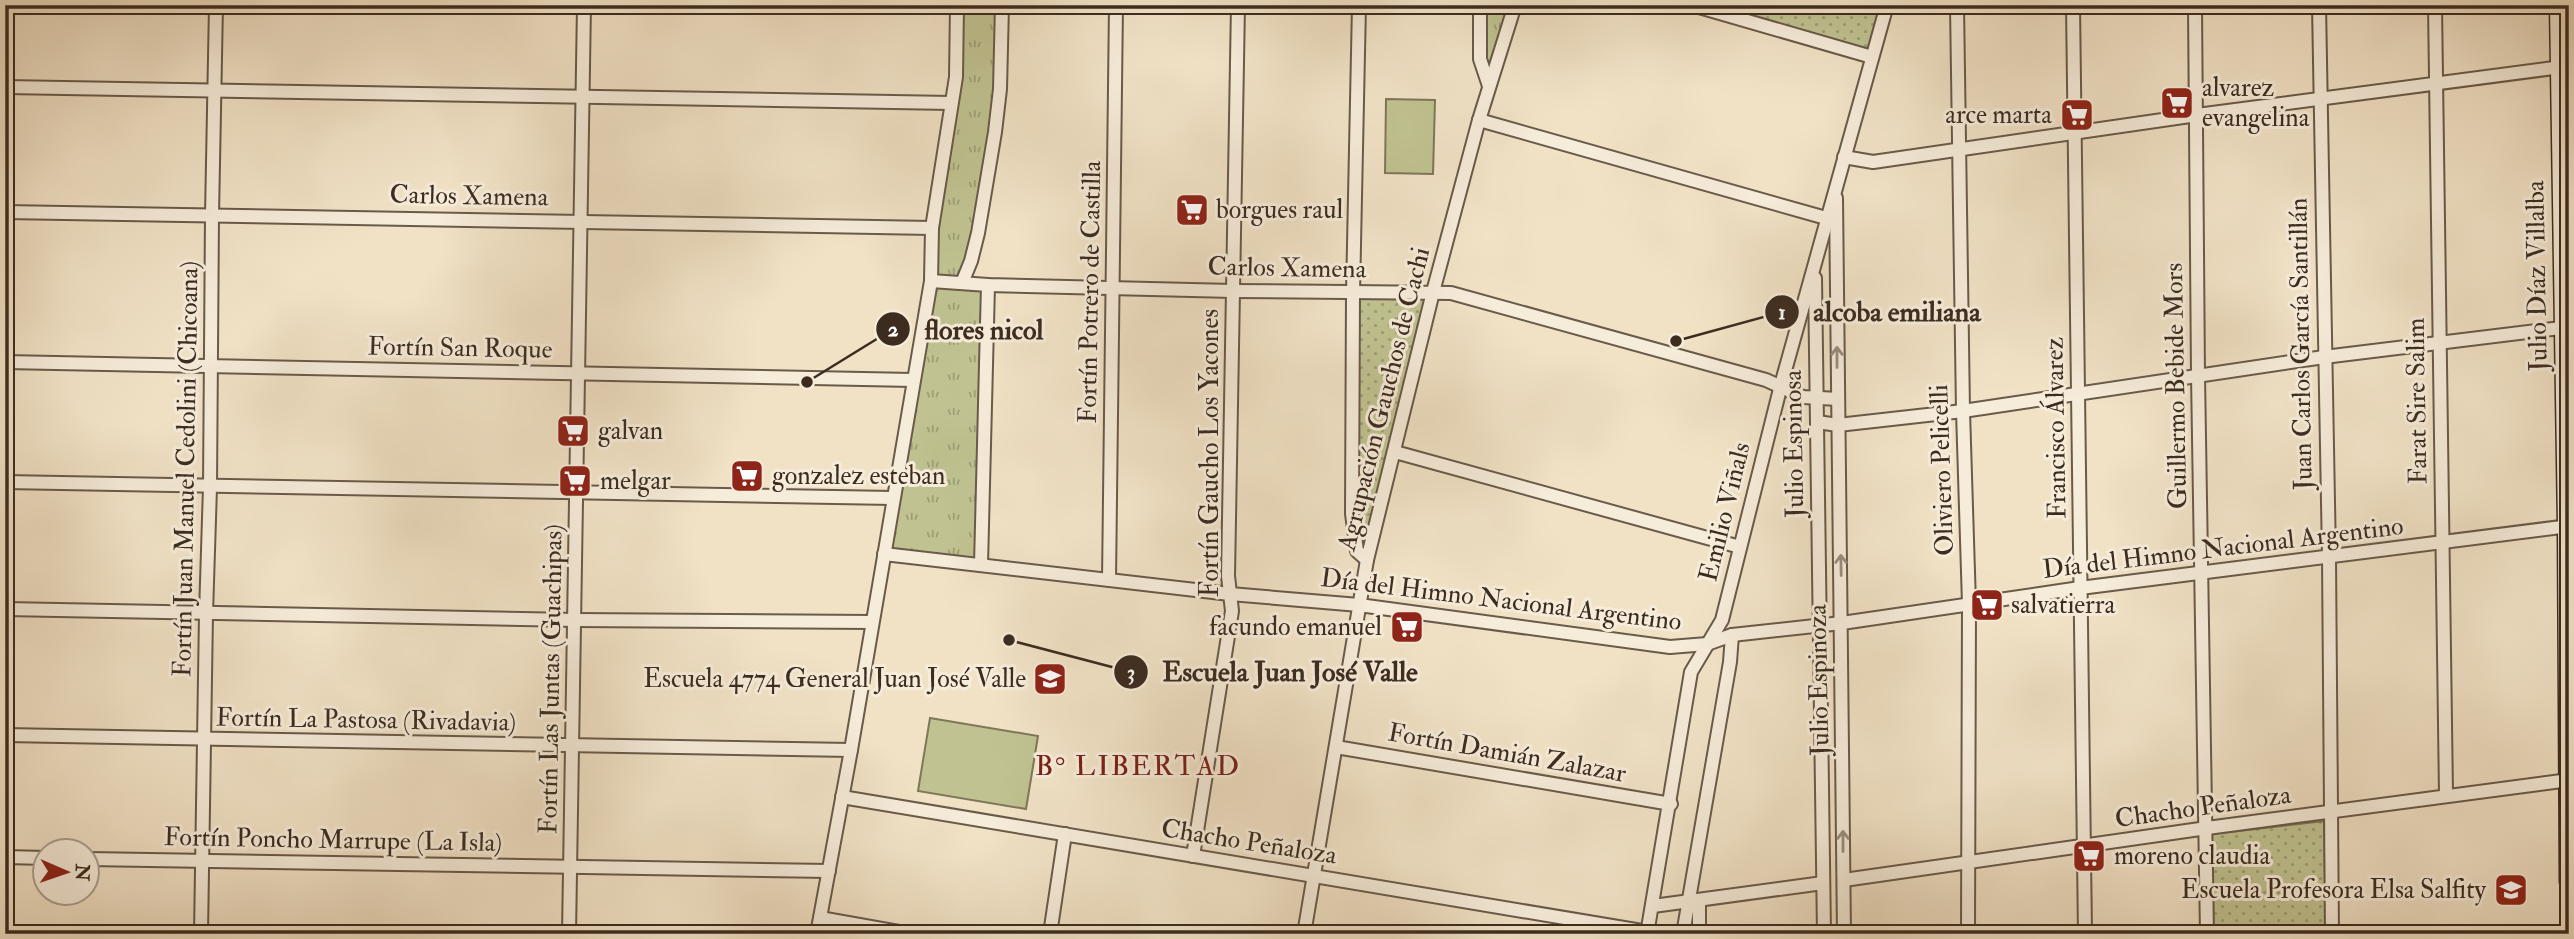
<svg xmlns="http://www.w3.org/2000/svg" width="2574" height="939" font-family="'IM FELL Double Pica',serif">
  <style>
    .grass { fill: url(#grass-tufts); stroke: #7e7758; stroke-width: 2 }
    .park { fill: url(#park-dots); stroke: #7e7758; stroke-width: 2 }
    .garden { fill: #c0c291; stroke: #7e7758; stroke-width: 2 }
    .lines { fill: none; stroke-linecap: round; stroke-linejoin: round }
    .street-casing { stroke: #695a4a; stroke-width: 16 }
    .secondary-casing { stroke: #3c2c20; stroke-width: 21 }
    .street { stroke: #f6ecda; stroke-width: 12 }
    .secondary { stroke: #f6ecda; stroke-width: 18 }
    .oneway { stroke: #998c7d }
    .labels { text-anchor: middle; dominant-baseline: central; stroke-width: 6; stroke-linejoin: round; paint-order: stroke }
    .poi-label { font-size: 26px; fill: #3c2c20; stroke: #f6ecda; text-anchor: start }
    .street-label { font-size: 26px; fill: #3c2c20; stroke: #f6ecda }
    .neighbourhood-label { font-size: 28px; letter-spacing: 2px; fill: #7a1f14; stroke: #f6ecda }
    .leader { fill: none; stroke: #3c2c20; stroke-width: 2.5 }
    .callout-dot { fill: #3c2c20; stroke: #f6ecda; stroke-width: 2.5 }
    .mark-label { font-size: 21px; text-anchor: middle; font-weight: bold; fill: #fff }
    .callout-label { font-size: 28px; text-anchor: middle; font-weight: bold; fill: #3c2c20; stroke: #f6ecda; stroke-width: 6; stroke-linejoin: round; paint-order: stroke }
  </style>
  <defs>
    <pattern id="grass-tufts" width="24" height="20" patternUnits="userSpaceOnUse" patternTransform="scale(1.75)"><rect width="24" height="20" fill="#c0c291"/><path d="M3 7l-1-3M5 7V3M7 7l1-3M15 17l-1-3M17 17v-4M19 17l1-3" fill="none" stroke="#9d9e76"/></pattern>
    <pattern id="park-dots" width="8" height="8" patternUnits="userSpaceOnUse" patternTransform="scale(1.75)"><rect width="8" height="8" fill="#c0c291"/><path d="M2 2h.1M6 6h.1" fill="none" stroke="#9d9e76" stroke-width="1.8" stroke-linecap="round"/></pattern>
  </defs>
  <rect width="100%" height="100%" fill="#f1e2c6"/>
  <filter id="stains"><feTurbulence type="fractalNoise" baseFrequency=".00286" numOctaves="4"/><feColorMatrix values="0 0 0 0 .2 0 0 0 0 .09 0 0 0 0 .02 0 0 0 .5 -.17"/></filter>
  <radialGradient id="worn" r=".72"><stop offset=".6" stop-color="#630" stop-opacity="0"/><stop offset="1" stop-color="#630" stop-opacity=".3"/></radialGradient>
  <g class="grass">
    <polygon points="957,5 1001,5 1000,89 962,282 988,285 981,565 884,554 956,77"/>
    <polygon points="1480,5 1515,5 1489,86 1480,59"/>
  </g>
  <g class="park">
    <polygon points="1692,5 1887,5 1872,57"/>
    <polygon points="1433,292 1367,560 1354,538 1353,293"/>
    <polygon points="2324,821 2326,934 2212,934 2212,834"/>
  </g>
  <g class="garden">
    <polygon points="1386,99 1435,100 1433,174 1385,173"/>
    <polygon points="930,718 1038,736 1026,809 918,791"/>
  </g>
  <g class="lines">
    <defs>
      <g id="street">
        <polyline points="1359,5 1353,293 1352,514 1357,551 1367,560"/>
        <polyline points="1480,5 1480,59 1489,86"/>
        <polyline points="1692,5 1872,57"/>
        <polyline points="1957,5 1963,411 1969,604 1968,934"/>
        <polyline points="2073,5 2085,934"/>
        <polyline points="2195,5 2198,375 2207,934"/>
        <polyline points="2319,5 2329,557 2332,934"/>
        <polyline points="2435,5 2446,795"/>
        <polyline points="5,87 951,103"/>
        <polyline points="1479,120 1826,218"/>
        <polyline points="1844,157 1873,162 2197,115 2569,66"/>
        <polyline points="1836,198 1844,934"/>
        <polyline points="5,212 932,228"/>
        <polyline points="1815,278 1824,934"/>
        <polyline points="931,281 988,285 1233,291 1451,293 1766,380 1803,397 1838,399"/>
        <polyline points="962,283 971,261 978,233 995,132 1000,89 1002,5"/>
        <polyline points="5,362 913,380"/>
        <polyline points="1817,422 1838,425 1963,411 2324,357 2569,327"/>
        <polyline points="1395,452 1740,547"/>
        <polyline points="5,482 893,498"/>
        <polyline points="884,554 1230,594 1359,605 1670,647 1707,644 1732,635 1842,623 2080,588 2569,526"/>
        <polyline points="981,565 988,285"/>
        <polyline points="1109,580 1116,5"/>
        <polyline points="5,609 575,620 872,622"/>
        <polyline points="5,735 851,750"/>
        <polyline points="1336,747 1671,804"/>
        <polyline points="842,797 1648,932"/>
        <polyline points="1193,856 1232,611 1228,576 1238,5"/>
        <polyline points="5,857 46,858"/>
        <polyline points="88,859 829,871"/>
        <polyline points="1844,880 2207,828 2569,780"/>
        <polyline points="1699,901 1699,934"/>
        <polyline points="1653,906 1823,883"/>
        <polyline points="820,918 910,934"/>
        <polyline points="201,934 206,614 210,487 212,215 216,5"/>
        <polyline points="569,934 584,5"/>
        <polyline points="817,934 851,750 931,281 932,228 956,77 957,5"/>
        <polyline points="1050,934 1065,834"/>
        <polyline points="1304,934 1367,560 1433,292 1479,120 1515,5"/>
        <polyline points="1647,934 1691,672 1722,620 1781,385 1887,5"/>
        <polyline points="1683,934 1730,662 1732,635"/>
      </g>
      <polyline id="secondary" points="2559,5 2567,527 2569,882"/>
    </defs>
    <use href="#street" class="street-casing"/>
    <use href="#secondary" class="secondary-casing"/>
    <use href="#street" class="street"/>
    <use href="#secondary" class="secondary"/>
  </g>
  <defs><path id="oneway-shaft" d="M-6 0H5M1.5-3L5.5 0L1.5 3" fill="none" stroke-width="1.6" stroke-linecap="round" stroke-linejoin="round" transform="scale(1.75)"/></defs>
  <g class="oneway">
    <use href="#oneway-shaft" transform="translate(1837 357) rotate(-90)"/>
    <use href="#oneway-shaft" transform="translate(1841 565) rotate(-91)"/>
    <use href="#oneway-shaft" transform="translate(1843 841) rotate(-90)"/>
  </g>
  <defs>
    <symbol id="supermarket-square" viewBox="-11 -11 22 22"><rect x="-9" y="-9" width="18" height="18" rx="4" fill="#8f2418" stroke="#f6ecda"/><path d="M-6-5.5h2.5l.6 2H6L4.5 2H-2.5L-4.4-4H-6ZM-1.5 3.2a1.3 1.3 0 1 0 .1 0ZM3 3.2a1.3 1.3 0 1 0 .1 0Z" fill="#fff"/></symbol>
    <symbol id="school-square" viewBox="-11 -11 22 22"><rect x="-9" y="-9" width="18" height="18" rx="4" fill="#8f2418" stroke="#f6ecda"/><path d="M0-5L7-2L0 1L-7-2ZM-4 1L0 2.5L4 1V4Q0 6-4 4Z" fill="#fff"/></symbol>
  </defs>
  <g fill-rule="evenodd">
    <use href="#supermarket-square" x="2158" y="84" width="38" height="38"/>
    <use href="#supermarket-square" x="2058" y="96" width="38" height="38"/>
    <use href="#supermarket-square" x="1173" y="191" width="38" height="38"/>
    <use href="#supermarket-square" x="554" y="412" width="38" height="38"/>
    <use href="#supermarket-square" x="728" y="457" width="38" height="38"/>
    <use href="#supermarket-square" x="556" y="462" width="38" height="38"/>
    <use href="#supermarket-square" x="1968" y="586" width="38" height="38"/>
    <use href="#supermarket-square" x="1388" y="608" width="38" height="38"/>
    <use href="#school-square" x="1031" y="660" width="38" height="38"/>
    <use href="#supermarket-square" x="2070" y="837" width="38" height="38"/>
    <use href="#school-square" x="2492" y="871" width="38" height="38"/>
  </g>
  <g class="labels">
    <g class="poi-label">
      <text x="2202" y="88">alvarez<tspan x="2202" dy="30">evangelina</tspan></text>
      <text x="2052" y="115" text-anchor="end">arce marta</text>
      <text x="1216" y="210">borgues raul</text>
      <text x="598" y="431">galvan</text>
      <text x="772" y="476">gonzalez esteban</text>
      <text x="600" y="481">melgar</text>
      <text x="2011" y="605">salvatierra</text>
      <text x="1382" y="627" text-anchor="end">facundo emanuel</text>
      <text x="1026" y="679" text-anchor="end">Escuela 4774 General Juan José Valle</text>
      <text x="2114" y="856">moreno claudia</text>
      <text x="2486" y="890" text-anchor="end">Escuela Profesora Elsa Salfity</text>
    </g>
    <g class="street-label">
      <text transform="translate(469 196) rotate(1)">Carlos Xamena</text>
      <text transform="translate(1287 268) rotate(1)">Carlos Xamena</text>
      <text transform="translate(2537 276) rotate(-91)">Julio Díaz Villalba</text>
      <text transform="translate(1090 292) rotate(-89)">Fortín Potrero de Castilla</text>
      <text transform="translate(2301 344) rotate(-91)">Juan Carlos García Santillán</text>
      <text transform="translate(460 348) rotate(1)">Fortín San Roque</text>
      <text transform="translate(2176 386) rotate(-91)">Guillermo Bebide Mors</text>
      <text transform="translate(1384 399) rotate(-76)">Agrupación Gauchos de Cachi</text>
      <text transform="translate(2417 401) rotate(-91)">Farat Sire Salim</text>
      <text transform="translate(2056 428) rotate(-91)">Francisco Álvarez</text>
      <text transform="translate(1794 444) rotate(-91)">Julio Espinosa</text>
      <text transform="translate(1210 453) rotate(-90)">Fortín Gaucho Los Yacones</text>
      <text transform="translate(186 469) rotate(-89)">Fortín Juan Manuel Cedolini (Chicoana)</text>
      <text transform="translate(1942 470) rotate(-92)">Oliviero Pelicelli</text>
      <text transform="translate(1725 512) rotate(-76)">Emilio Viñals</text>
      <text transform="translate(2223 548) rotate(-7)">Día del Himno Nacional Argentino</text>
      <text transform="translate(1501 600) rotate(7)">Día del Himno Nacional Argentino</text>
      <text transform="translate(551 679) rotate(-89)">Fortín Las Juntas (Guachipas)</text>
      <text transform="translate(1819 680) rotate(-91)">Julio Espinoza</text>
      <text transform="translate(366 720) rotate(1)">Fortín La Pastosa (Rivadavia)</text>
      <text transform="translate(1507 753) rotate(10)">Fortín Damián Zalazar</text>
      <text transform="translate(2203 807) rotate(-8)">Chacho Peñaloza</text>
      <text transform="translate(333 840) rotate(1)">Fortín Poncho Marrupe (La Isla)</text>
      <text transform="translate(1249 842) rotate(9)">Chacho Peñaloza</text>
    </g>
    <g class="neighbourhood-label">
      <text x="1138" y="766">B° LIBERTAD</text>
    </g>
  </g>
  <path class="leader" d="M1676 341L1782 312M807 382L893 329M1009 640L1131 672"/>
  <g class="callout-dot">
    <circle cx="1676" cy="341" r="7"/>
    <circle cx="807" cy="382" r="7"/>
    <circle cx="1009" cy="640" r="7"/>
    <circle cx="1782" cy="312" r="18"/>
    <circle cx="893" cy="329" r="18"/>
    <circle cx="1131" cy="672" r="18"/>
  </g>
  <g class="mark-label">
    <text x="1782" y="319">1</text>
    <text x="893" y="336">2</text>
    <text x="1131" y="679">3</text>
  </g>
  <g class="callout-label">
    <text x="1897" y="321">alcoba emiliana</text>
    <text x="984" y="339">flores nicol</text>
    <text x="1290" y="681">Escuela Juan José Valle</text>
  </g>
  <rect width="2574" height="939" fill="none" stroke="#f1e2c6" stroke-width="28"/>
  <rect x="7" y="7" width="2560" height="925" fill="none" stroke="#3c2c20" stroke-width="3.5"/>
  <rect x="14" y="14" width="2546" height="911" fill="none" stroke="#3c2c20" stroke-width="2"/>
  <g transform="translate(66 872) rotate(92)"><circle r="33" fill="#f6ecda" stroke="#ac9f90" stroke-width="2"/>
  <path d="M0-5L12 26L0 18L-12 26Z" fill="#8f2418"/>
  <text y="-10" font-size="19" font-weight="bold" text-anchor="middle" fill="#3c2c20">N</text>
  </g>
  <rect width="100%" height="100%" filter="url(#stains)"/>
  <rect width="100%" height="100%" fill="url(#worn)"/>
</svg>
